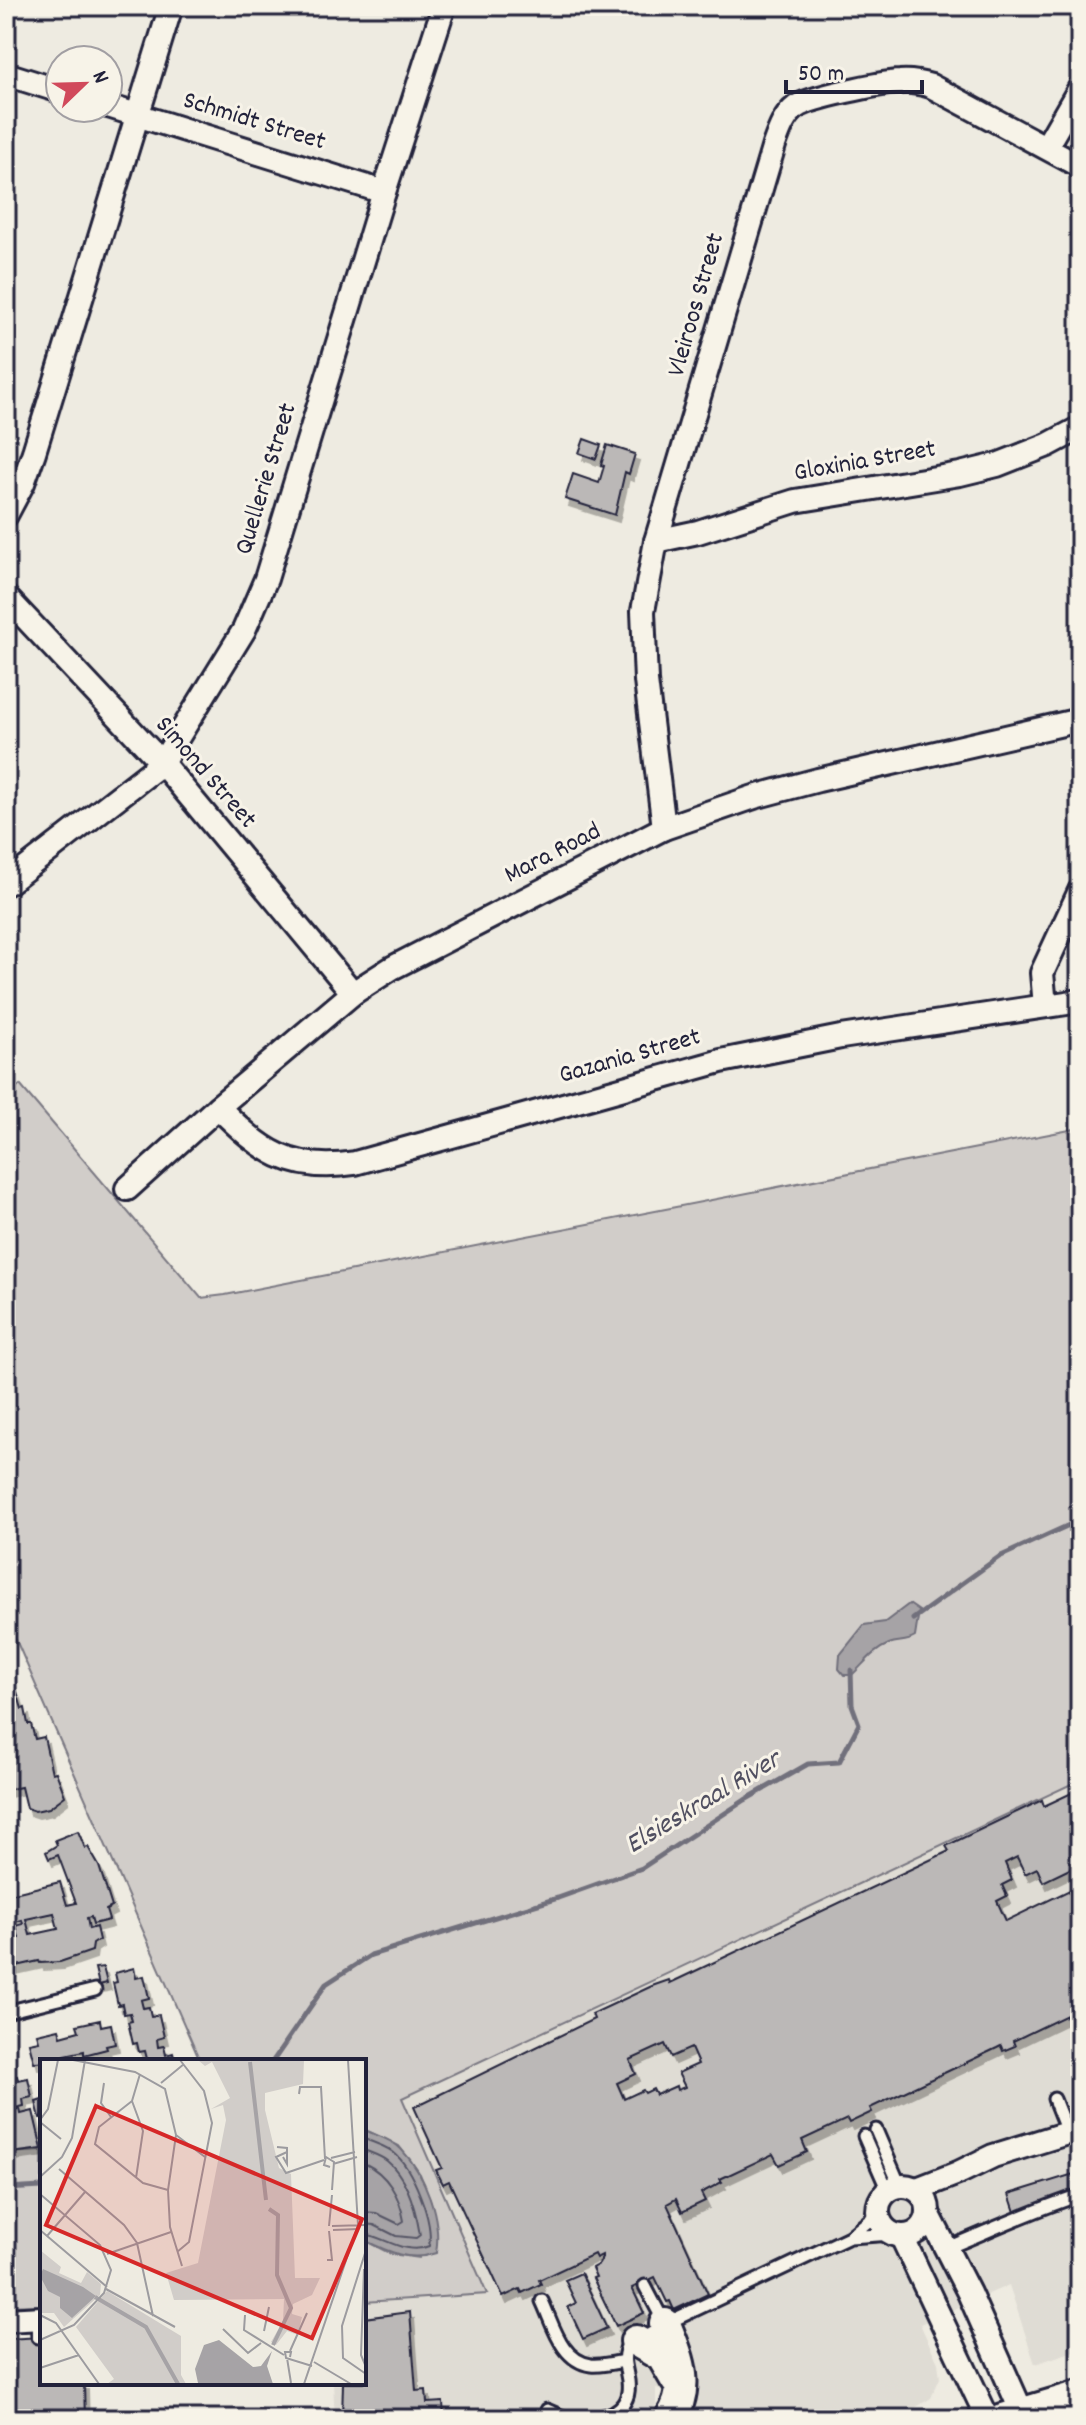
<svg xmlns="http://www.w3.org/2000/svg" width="1086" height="2425" font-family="Dekko,sans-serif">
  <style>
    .built { fill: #dfdcd4 }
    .green { fill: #d1cdc9; stroke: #7a7882; stroke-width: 2 }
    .water { fill: #a6a3a6; stroke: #716f7b; stroke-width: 2 }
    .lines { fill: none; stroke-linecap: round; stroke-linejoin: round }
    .shore { stroke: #575666; stroke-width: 2 }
    .stream { stroke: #716f7b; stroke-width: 5 }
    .building { fill: #bbb8b7; stroke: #22223b; stroke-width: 2; fill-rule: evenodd; filter: url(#shadow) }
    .service-casing { stroke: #22223b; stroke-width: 17 }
    .minor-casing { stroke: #22223b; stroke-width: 28 }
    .secondary-casing { stroke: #22223b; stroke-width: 36 }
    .service { stroke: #f7f3e8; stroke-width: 11 }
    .minor { stroke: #f7f3e8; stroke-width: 22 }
    .secondary { stroke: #f7f3e8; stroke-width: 30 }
    .labels { text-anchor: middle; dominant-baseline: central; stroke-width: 6; stroke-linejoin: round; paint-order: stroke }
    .street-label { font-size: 26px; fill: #22223b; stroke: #f7f3e8 }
    .water-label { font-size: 28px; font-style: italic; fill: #504f60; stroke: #f7f3e8 }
    .inset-river { fill: none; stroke: #a6a3a6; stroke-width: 4 }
    .inset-road { fill: none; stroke: #9c9b9f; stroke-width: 2 }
    .view { fill: #d62828; fill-opacity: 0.15; stroke: #d62828; stroke-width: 4 }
    .inset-edge { fill: none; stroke: #22223b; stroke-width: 4 }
  </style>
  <defs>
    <filter id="shadow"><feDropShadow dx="4" dy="7" stdDeviation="0" flood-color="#0004"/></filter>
  </defs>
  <rect width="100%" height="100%" fill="#eeebe1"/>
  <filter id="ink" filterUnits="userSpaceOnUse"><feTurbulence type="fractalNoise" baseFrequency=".0125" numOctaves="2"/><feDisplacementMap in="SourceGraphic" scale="16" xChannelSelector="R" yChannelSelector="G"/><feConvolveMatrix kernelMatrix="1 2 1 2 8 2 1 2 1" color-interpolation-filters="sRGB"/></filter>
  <g filter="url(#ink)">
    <polygon class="built" points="1080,1780 1080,2349 1035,2364 1009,2285 920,2324 938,2363 940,2378 931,2398 913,2409 860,2419 684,2419 693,2396 656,2388 656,2405 646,2419 335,2419 333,2383 364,2383 364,2302 487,2294 401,2098"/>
    <g class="green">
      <polygon points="20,1085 201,1298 225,1295 1080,1128 1080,1780 402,2098 487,2294 364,2302 364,2240 391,2254 419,2258 431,2202 420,2174 399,2146 368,2131 364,2133 364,2061 200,2061 6,1617 6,1098"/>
      <polygon points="42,2151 42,2305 6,2306 6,2153"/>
    </g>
    <g class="water">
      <path d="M909,1604L919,1611L915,1637C906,1643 898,1640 889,1644C872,1651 865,1663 852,1675H844L839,1669L840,1655L864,1625L885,1622Z"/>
      <path d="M367,2131C378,2136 393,2140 401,2149C425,2174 442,2218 436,2253C410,2262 388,2252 364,2240V2133Z"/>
    </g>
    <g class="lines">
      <g class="shore">
        <path d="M364,2139C373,2142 386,2147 393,2152C413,2168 434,2222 429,2246C406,2256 385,2237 364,2234"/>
        <path d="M364,2150C371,2153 381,2156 387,2161C407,2177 416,2211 420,2235L416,2238L396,2236L374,2225L364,2224"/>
        <path d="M364,2163C387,2174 400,2196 404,2221L399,2224L376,2213L364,2212"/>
      </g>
      <g class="stream">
        <polyline points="913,1619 999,1557 1080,1520"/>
        <polyline points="273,2061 326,1984 371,1955 558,1898 642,1868 745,1800 808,1764 839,1762 859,1724 852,1705 851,1670"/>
        <polyline points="6,2189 42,2187"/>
      </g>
    </g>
    <g class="building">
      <polygon points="584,439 601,445 596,459 579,453"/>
      <polygon points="607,445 635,454 629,474 625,472 615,515 565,499 573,474 599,483 604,466 601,465"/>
      <polygon points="6,1670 8,1678 11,1677 15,1693 17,1692 22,1709 25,1708 28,1724 31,1724 35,1739 44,1737 52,1773 56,1772 65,1796 49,1808 35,1811 26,1808 21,1787 6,1790 6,1765 9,1764 6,1752"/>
      <path d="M1080,1789V1864L1043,1882L1037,1868L1025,1874L1017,1857L1005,1863L1012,1880L1002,1885L1007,1896L997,1901L1006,1921L1080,1885V2014L1073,2017L1071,2013L1013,2041L1015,2046L1003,2051L1001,2046L997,2048L870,2108L872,2112L849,2123L847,2119L802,2140L807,2152L779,2165L773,2154L720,2179L722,2182L701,2193L705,2201L682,2212L676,2199L667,2204L708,2294L674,2310L670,2301L667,2302L655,2277L632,2288L644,2313L616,2326L593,2278L596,2277L592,2268L599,2264L602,2258V2255L596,2258L594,2254L539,2280L541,2284L522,2293L520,2289L503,2297L449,2181L443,2184L436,2170L442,2168L414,2107L594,2019L592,2014L652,1986L669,1980L670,1983L949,1851L946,1846L1042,1800L1044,1806ZM665,2044L671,2057L691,2048L698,2064L678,2073L685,2087L677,2090L676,2086L656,2095L653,2089L645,2093L643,2090L624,2099L617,2083L636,2074L630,2060Z"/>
      <path d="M78,1831L85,1848L88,1847L99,1866L112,1907L106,1910L109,1920L93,1924L91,1917L87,1918L89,1929L96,1927L99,1940L93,1944L92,1951L60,1962L40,1963L39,1961L8,1968L6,1941L19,1938L16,1926L23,1924L22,1920L11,1923L10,1920L6,1921V1895L60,1882L67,1905L76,1903L58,1855L49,1859L46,1852L57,1845L55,1840ZM54,1913L58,1929L30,1935L26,1919Z"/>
      <polygon points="103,1967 107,1983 99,1985 95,1968"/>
      <polygon points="134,1968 136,1978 144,1976 149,1998 141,2000 143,2008 149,2007 151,2016 159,2015 164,2037 157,2039 158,2047 164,2046 166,2055 173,2053 175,2061 142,2061 147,2059 145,2051 139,2052 137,2043 133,2044 128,2022 132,2021 130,2013 124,2014 122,2004 118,2005 113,1983 117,1982 115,1973"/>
      <polygon points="100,2020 101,2026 111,2024 115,2044 106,2046 107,2049 84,2055 84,2051 65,2055 66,2059 57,2061 34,2062 29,2043 39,2041 37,2034 59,2029 61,2036 79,2031 77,2025"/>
      <polygon points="17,2076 18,2080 28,2078 32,2097 23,2099 24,2106 6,2110 6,2078"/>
      <polygon points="42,2100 42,2118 40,2118 36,2102"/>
      <polygon points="20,2109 21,2114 33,2111 42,2149 11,2153 11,2150 6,2150 6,2112"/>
      <polygon points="1080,2172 1080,2192 1015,2212 1009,2194"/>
      <polygon points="581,2273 607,2328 583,2339 568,2307 576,2303 565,2280"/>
      <polygon points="410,2312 416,2391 426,2390 427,2403 443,2402 444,2419 342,2419 343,2383 364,2383 364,2318"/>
      <polygon points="42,2337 42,2383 84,2383 85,2419 6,2419 6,2339"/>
    </g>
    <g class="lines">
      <defs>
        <g id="service">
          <polyline points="6,2012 95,1990"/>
          <polyline points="1054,2099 1067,2132"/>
          <polyline points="876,2130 900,2186"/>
          <polyline points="864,2136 888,2191"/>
          <polyline points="850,2237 892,2234"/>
          <path d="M947,2248C991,2230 1034,2210 1080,2195"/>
          <polyline points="645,2286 665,2324 849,2237 871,2219 878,2210"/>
          <path d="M542,2301C553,2324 561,2361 591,2365C601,2366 614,2363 624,2361"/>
          <polyline points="37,2319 38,2337"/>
          <polyline points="547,2410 568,2419"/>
          <path d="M587,2419C614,2417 634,2406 627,2375C625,2364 623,2359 626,2349L665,2325"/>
        </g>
        <g id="minor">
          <polyline points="6,74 60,91"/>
          <polyline points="108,106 384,192"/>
          <polyline points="1046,147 1080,88"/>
          <polyline points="6,515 23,483 34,452 171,6"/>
          <polyline points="656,541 698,532 795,501 960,474 997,465 1048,445 1080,428"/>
          <polyline points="6,597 162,763 353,993"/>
          <path d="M664,828L646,681L643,611L656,541L774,145C779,131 784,116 796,107C811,97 881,83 900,82C911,81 921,83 931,86L1080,166"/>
          <polyline points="6,884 162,763 244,630 266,579 384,192 444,6"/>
          <polyline points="1045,1006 1042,973 1080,891"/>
          <path d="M218,1107C262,1151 290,1173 355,1163L721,1061L841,1037L1080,1001"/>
          <polyline points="127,1189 218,1107 353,993 392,968 664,828 754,797 818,780 1080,720"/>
          <circle cx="903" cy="2211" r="25"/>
          <polyline points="917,2189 958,2173 993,2156 1080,2129"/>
          <polyline points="929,2215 969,2293 1025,2419"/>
          <polyline points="902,2237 988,2419"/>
          <polyline points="6,2320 42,2318"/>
        </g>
        <g id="secondary">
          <path d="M665,2324C678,2357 692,2386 670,2419"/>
          <polyline points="636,2341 662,2356 676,2380"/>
          <polyline points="1003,2419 1080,2396"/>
        </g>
      </defs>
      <use href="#service" class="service-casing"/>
      <use href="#minor" class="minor-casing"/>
      <use href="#secondary" class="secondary-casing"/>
      <use href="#service" class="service"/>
      <use href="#minor" class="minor"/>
      <use href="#secondary" class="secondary"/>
    </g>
  </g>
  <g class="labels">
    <g class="street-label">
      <text transform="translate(254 122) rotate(17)">Schmidt Street</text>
      <text transform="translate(697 305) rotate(-74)">Vleiroos Street</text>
      <text transform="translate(865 462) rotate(-10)">Gloxinia Street</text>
      <text transform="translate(267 479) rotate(-73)">Quellerie Street</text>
      <text transform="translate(205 773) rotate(49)">Simond Street</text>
      <text transform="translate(553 854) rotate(-27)">Mara Road</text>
      <text transform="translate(630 1057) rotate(-16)">Gazania Street</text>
    </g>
    <g class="water-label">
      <text transform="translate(704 1804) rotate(-31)">Elsieskraal River</text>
    </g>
  </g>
  <g transform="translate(40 2059)">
    <rect width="326" height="326" fill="#eeebe1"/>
    <path d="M158,1H264L263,25L225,34V51L239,109L251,115L255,219H280L272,236L253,245L252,255L262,258L258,276L247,272L236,286L231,283L243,262L244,240L134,241L126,214L158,204L186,61L183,46L171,50L190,39L172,3L165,7ZM0,191L21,208L19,214L41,224L47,213L61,225L60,236L24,268L14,254H0ZM67,232L141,277V316L146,325H67L74,320L36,268Z" fill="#d1cdc9"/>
    <path d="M3,210L43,228L56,237L32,259L20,249V238L8,232L0,217ZM179,281L213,308L221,307L232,292L227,307L233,325L158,324L155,310L164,286Z" fill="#a6a3a6"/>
    <path class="inset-river" d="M210,3L226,141M229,150L238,156L237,216L251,249L233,286M55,238L106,268L138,325"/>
    <path class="inset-road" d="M33,1L95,13L125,30L136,76L128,131L130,168L142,207M64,24L61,44L71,58M121,24L144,5M259,35L260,28H281L285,100M92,42L59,68L55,85L103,124L128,131M0,61L8,50L18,1M0,63L21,80M136,76L165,98M237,88L247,89V105L243,98M247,93L236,98L246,114L284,101M291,99L315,93M293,105L317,98M290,108L284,106L286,98L294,103L292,131M19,110L84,166L97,184L113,257M0,118L22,98L32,79L45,1M96,119L103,72L92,42L100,15M0,135L60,186L71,211L64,234L34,266L0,281M289,167L292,136M292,167L326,166M0,171L67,228M293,171L319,170M7,177L45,133M326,191L302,267L303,299L326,315M137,193L149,183L172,64L164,32L140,1M67,195L131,173M287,201H292L289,172M324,210L321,296L326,308M66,230L135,268M0,256L16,264L59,325M205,256L204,271L244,296M183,270L208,294L221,284M224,272L229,248M250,292L267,254M250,298L251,293H245L246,299L272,307M247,299L251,324M274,303L311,325M0,309L39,296M264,325L318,166L308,1"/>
    <path class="view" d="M56,47L322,160L272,279L6,166Z"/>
    <rect width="326" height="326" class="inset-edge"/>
  </g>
  <rect width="1086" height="2425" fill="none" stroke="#f7f3e8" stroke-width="32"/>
  <rect x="16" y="16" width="1054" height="2393" fill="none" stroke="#22223b" stroke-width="3" filter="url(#ink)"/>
  <g transform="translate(84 84) rotate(67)"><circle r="38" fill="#f7f3e8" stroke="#a29fa3" stroke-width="2"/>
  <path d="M0-6L14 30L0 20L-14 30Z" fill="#d1495b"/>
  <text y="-12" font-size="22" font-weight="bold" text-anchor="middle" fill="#22223b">N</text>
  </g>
  <path d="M786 80v12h136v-12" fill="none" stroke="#22223b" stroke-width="4"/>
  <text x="798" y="80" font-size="24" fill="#22223b" stroke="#f7f3e8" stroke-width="6" paint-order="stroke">50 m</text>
</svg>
